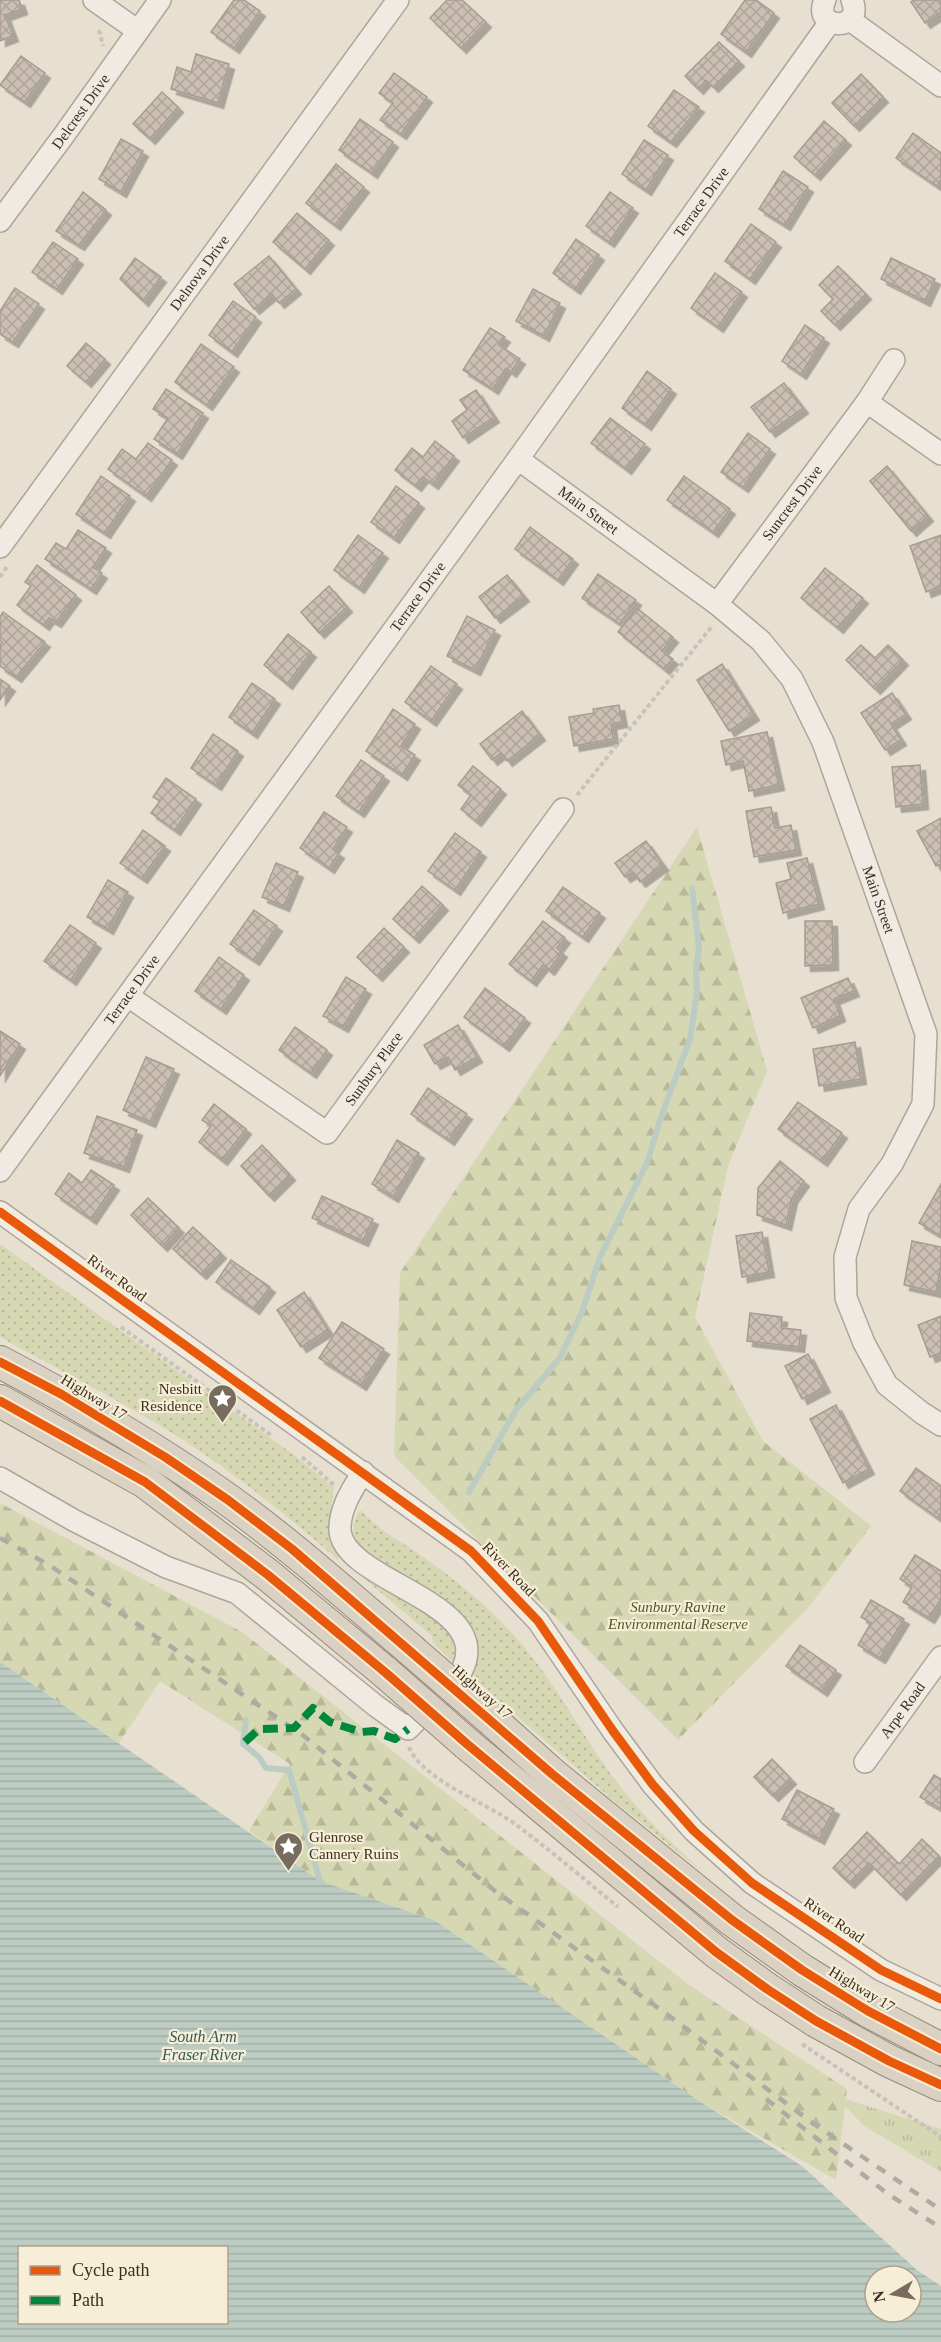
<svg xmlns="http://www.w3.org/2000/svg" width="941" height="2342" font-family="Georgia,serif">
  <style>
    .grass { fill: url(#grass-dots) }
    .forest { fill: url(#forest-firs) }
    .park { fill: url(#park-tufts) }
    .water { fill: url(#water-rules); fill-rule: evenodd }
    .lines { fill: none; stroke-linecap: round; stroke-linejoin: round }
    .stream { stroke: #bcccc2; stroke-width: 6 }
    .building { fill: url(#building-cross-hatch); stroke: #a89c90; stroke-width: 1.5; filter: url(#shadow) }
    .minor-casing { stroke: #ada599; stroke-width: 24 }
    .highway-casing { stroke: #928b80; stroke-width: 34 }
    .path { stroke: #c8c2b9; stroke-width: 4; stroke-dasharray: 4.5 3; stroke-linecap: butt }
    .minor { stroke: #efebe3; stroke-width: 21 }
    .highway { stroke: #dad1c2; stroke-width: 32 }
    .rail { stroke: #afaaa2; stroke-width: 4.5; stroke-dasharray: 10 10; stroke-linecap: butt }
    .highway-bridge-casing { stroke: #928b80; stroke-width: 34; stroke-linecap: butt }
    .highway-bridge { stroke: #dad1c2; stroke-width: 32 }
    .quiet { stroke: #00873e; stroke-width: 8; stroke-dasharray: 15 8; stroke-linecap: butt }
    .cycleway-casing { stroke: #f7eed8; stroke-width: 13 }
    .cycleway { stroke: #e8590c; stroke-width: 9 }
    .labels { text-anchor: middle; dominant-baseline: central; stroke-width: 4.5; stroke-linejoin: round; paint-order: stroke }
    .street-label { font-size: 15px; fill: #3d2e20; stroke: #f7eed8 }
    .poi-label { font-size: 15px; fill: #3d2e20; stroke: #f7eed8; text-anchor: end }
    .park-label { font-size: 15px; font-style: italic; fill: #4d5a26; stroke: #f7eed8 }
    .water-label { font-size: 16px; font-style: italic; fill: #2f5d5a; stroke: #f7eed8 }
  </style>
  <defs>
    <pattern id="grass-dots" width="8" height="8" patternUnits="userSpaceOnUse" patternTransform="scale(1.5)"><rect width="8" height="8" fill="#d6d7b3"/><path d="M2 2h.1M6 6h.1" fill="none" stroke="#b9b99a" stroke-width="1.8" stroke-linecap="round"/></pattern>
    <pattern id="forest-firs" width="22" height="20" patternUnits="userSpaceOnUse" patternTransform="scale(1.5)"><rect width="22" height="20" fill="#d6d7b3"/><path d="M5 1l3.5 6h-7zM16 11l3.5 6h-7z" fill="#b9b99a"/></pattern>
    <pattern id="park-tufts" width="24" height="20" patternUnits="userSpaceOnUse" patternTransform="scale(1.5)"><rect width="24" height="20" fill="#d6d7b3"/><path d="M3 7l-1-3M5 7V3M7 7l1-3M15 17l-1-3M17 17v-4M19 17l1-3" fill="none" stroke="#b9b99a"/></pattern>
    <pattern id="water-rules" width="6" height="5" patternUnits="userSpaceOnUse" patternTransform="scale(1.5)"><rect width="6" height="5" fill="#bcccc2"/><path d="M0 2.5h6" fill="none" stroke="#a2b0a6"/></pattern>
    <pattern id="building-cross-hatch" width="8" height="8" patternUnits="userSpaceOnUse" patternTransform="scale(1.5)"><rect width="8" height="8" fill="#cbbfb2"/><path d="M0 0l8 8M0 8l8-8" fill="none" stroke="#afa499"/></pattern>
    <filter id="shadow"><feDropShadow dx="5.5" dy="5.5" stdDeviation="0" flood-color="#0004"/></filter>
  </defs>
  <rect width="100%" height="100%" fill="#e7e0d1"/>
  <g class="grass">
    <path d="M0,1244L290,1452L334,1488C330,1512 325,1536 341,1556L338,1560C281,1510 221,1462 156,1423C105,1393 52,1366 0,1337Z"/>
    <path d="M359,1511H362C379,1531 402,1542 423,1557C455,1579 484,1603 510,1631C552,1675 579,1731 615,1780C642,1816 676,1848 710,1878L613,1800L469,1674L474,1654L361,1551C352,1536 351,1526 359,1511Z"/>
    <polygon points="354,1567 450,1629 458,1650 456,1665 433,1643 432,1636 353,1569"/>
  </g>
  <g class="forest">
    <polygon points="697,827 767,1071 728,1166 695,1317 763,1441 871,1526 808,1608 678,1740 394,1456 400,1273"/>
    <polygon points="0,1503 242,1632 689,1985 847,2089 836,2180 699,2101 434,1920 320,1881 249,1831 290,1764 160,1681 119,1743 0,1662"/>
  </g>
  <polygon class="park" points="835,2096 941,2129 941,2172 863,2125"/>
  <path class="water" d="M0,1662L320,1881L434,1920L699,2101L802,2166L917,2270L941,2286V2342H0ZM20,2248H226V2322H20ZM875,2276H911V2312H875Z"/>
  <g class="lines">
    <g class="stream">
      <polyline points="469,1492 516,1410 559,1359 582,1312 600,1257 647,1163 661,1117 690,1039 697,992 696,970 699,948 692,888"/>
      <polyline points="246,1720 243,1744 259,1757 266,1768 289,1770 320,1881"/>
    </g>
  </g>
  <g class="building">
    <polygon points="0,0 19,0 22,9 5,15 13,36 0,41"/>
    <polygon points="234,0 244,0 260,11 234,48 211,32"/>
    <polygon points="447,0 462,0 486,22 461,48 430,18"/>
    <polygon points="745,0 756,0 774,13 746,52 721,34"/>
    <polygon points="914,0 941,0 941,12 925,23 911,2"/>
    <polygon points="719,42 739,61 713,87 706,80 698,89 685,76"/>
    <polygon points="196,54 229,64 218,103 171,89 177,67 191,72"/>
    <polygon points="21,56 45,73 25,102 0,85"/>
    <polygon points="394,73 427,97 401,134 380,120 393,103 379,93"/>
    <polygon points="861,74 883,97 854,126 832,103"/>
    <polygon points="674,90 699,107 671,142 648,126"/>
    <polygon points="162,92 178,107 150,139 133,124"/>
    <polygon points="360,119 393,142 372,173 339,150"/>
    <polygon points="824,121 846,140 815,175 794,157"/>
    <polygon points="913,133 941,153 941,180 937,186 896,158"/>
    <polygon points="121,139 143,151 121,192 99,179"/>
    <polygon points="644,140 668,155 646,190 622,174"/>
    <polygon points="336,164 364,187 335,225 306,203"/>
    <polygon points="783,171 808,187 785,225 759,209"/>
    <polygon points="83,192 106,210 79,245 56,231"/>
    <polygon points="610,192 633,208 609,242 586,226"/>
    <polygon points="297,213 329,240 305,269 273,242"/>
    <polygon points="751,224 776,242 750,279 725,261"/>
    <polygon points="576,239 599,255 575,289 553,273"/>
    <polygon points="53,242 78,259 57,289 32,272"/>
    <polygon points="269,256 296,289 279,303 272,294 254,309 234,284"/>
    <polygon points="135,258 161,277 143,301 120,279"/>
    <polygon points="891,258 935,279 925,301 881,279"/>
    <polygon points="838,266 866,294 835,325 821,311 833,299 819,285"/>
    <polygon points="715,273 742,292 718,327 691,308"/>
    <polygon points="15,288 39,304 13,342 0,334 0,311"/>
    <polygon points="533,289 560,303 544,336 516,321"/>
    <polygon points="233,301 256,317 232,352 209,335"/>
    <polygon points="805,325 824,338 801,374 782,361"/>
    <polygon points="490,328 505,337 499,345 520,359 511,372 506,368 493,389 463,370"/>
    <polygon points="86,343 105,359 86,382 67,366"/>
    <polygon points="201,344 234,367 207,405 175,382"/>
    <polygon points="647,371 671,389 646,425 622,408"/>
    <polygon points="784,383 803,408 770,432 751,407"/>
    <polygon points="166,389 203,413 177,454 154,439 168,418 153,409"/>
    <polygon points="476,390 494,417 463,438 452,421 467,410 460,400"/>
    <polygon points="610,418 645,444 626,469 591,443"/>
    <polygon points="748,433 770,449 743,487 721,472"/>
    <polygon points="435,441 454,456 433,484 423,477 416,486 395,470 412,448 423,457"/>
    <polygon points="148,443 172,460 146,496 108,469 122,449 136,459"/>
    <polygon points="887,466 928,516 911,531 870,481"/>
    <polygon points="101,476 130,496 105,533 76,514"/>
    <polygon points="684,476 730,509 713,532 667,500"/>
    <polygon points="396,486 419,503 394,538 371,522"/>
    <polygon points="530,527 573,559 558,580 515,549"/>
    <polygon points="78,530 106,548 93,567 102,573 91,589 45,559 56,543 66,549"/>
    <polygon points="358,535 383,553 359,588 334,570"/>
    <polygon points="941,535 941,586 926,592 910,546"/>
    <polygon points="37,565 76,595 56,622 49,618 44,625 17,605 31,586 25,582"/>
    <polygon points="825,568 863,598 838,628 801,598"/>
    <polygon points="598,574 636,600 620,624 582,598"/>
    <polygon points="507,575 524,596 495,618 479,597"/>
    <polygon points="329,586 347,607 319,633 301,612"/>
    <polygon points="637,608 673,637 662,651 673,659 664,669 618,632"/>
    <polygon points="3,612 45,642 16,677 0,666 0,645 2,642 0,640 0,617"/>
    <polygon points="467,616 495,630 475,670 447,656"/>
    <polygon points="288,634 311,652 287,684 264,665"/>
    <polygon points="861,645 875,658 888,645 903,660 875,689 846,660"/>
    <polygon points="722,664 754,715 729,731 697,680"/>
    <polygon points="431,666 457,684 431,721 405,702"/>
    <polygon points="0,679 10,686 0,700"/>
    <polygon points="252,683 275,699 252,733 229,717"/>
    <polygon points="892,693 906,714 891,724 901,740 885,750 861,713"/>
    <polygon points="619,705 622,722 611,724 613,739 574,746 569,717 594,713 593,709"/>
    <polygon points="393,709 415,724 401,746 415,755 402,775 366,751"/>
    <polygon points="522,711 540,735 507,761 501,753 492,760 480,744"/>
    <polygon points="767,732 779,785 749,791 743,761 726,765 721,741"/>
    <polygon points="213,734 238,751 216,785 191,768"/>
    <polygon points="361,760 384,776 359,812 336,796"/>
    <polygon points="920,765 923,804 896,807 892,767"/>
    <polygon points="473,766 501,789 476,821 461,809 471,795 458,785"/>
    <polygon points="166,778 196,799 175,830 151,813 160,801 153,797"/>
    <polygon points="771,807 775,828 791,825 796,850 754,857 746,811"/>
    <polygon points="324,812 347,827 333,849 339,853 329,868 300,848"/>
    <polygon points="941,818 941,864 936,866 917,831"/>
    <polygon points="143,830 165,846 142,878 120,863"/>
    <polygon points="455,833 481,852 455,890 428,871"/>
    <polygon points="646,841 663,865 640,882 633,872 625,877 615,863"/>
    <polygon points="807,858 819,904 783,913 776,883 791,879 787,863"/>
    <polygon points="276,863 298,872 284,906 262,897"/>
    <polygon points="108,880 128,892 108,929 87,917"/>
    <polygon points="422,886 443,905 414,938 393,919"/>
    <polygon points="563,887 600,913 583,937 546,911"/>
    <polygon points="254,910 277,926 254,960 230,944"/>
    <polygon points="543,921 565,938 557,948 562,952 549,970 543,965 531,981 509,964"/>
    <polygon points="805,921 832,921 833,965 805,966"/>
    <polygon points="70,925 96,943 71,980 44,961"/>
    <polygon points="384,928 404,947 377,976 357,957"/>
    <polygon points="219,957 244,975 221,1009 195,991"/>
    <polygon points="346,977 366,989 343,1027 323,1016"/>
    <polygon points="848,978 854,991 834,999 840,1016 813,1028 801,998"/>
    <polygon points="485,988 525,1018 504,1046 464,1017"/>
    <polygon points="458,1025 477,1057 455,1070 448,1057 435,1064 424,1045"/>
    <polygon points="295,1027 327,1050 311,1073 279,1050"/>
    <polygon points="0,1031 20,1044 0,1076"/>
    <polygon points="855,1042 861,1079 819,1086 813,1049"/>
    <polygon points="146,1057 174,1069 150,1122 123,1110"/>
    <polygon points="428,1088 467,1114 449,1140 411,1114"/>
    <polygon points="798,1102 842,1133 822,1161 778,1129"/>
    <polygon points="214,1104 246,1129 222,1160 199,1142 211,1126 202,1120"/>
    <polygon points="97,1116 137,1130 124,1167 84,1153"/>
    <polygon points="397,1140 419,1153 393,1197 372,1184"/>
    <polygon points="262,1145 290,1175 269,1196 241,1166"/>
    <polygon points="780,1161 804,1181 792,1198 786,1225 757,1215 758,1188"/>
    <polygon points="91,1170 114,1185 91,1219 55,1194 69,1173 82,1183"/>
    <polygon points="941,1184 941,1236 919,1223"/>
    <polygon points="322,1196 373,1219 363,1241 312,1218"/>
    <polygon points="148,1198 179,1228 162,1246 131,1215"/>
    <polygon points="193,1227 221,1253 201,1274 173,1249"/>
    <polygon points="762,1232 769,1272 742,1277 736,1236"/>
    <polygon points="912,1241 941,1247 941,1266 936,1292 904,1285"/>
    <polygon points="231,1260 270,1287 254,1309 216,1282"/>
    <polygon points="304,1292 328,1330 301,1347 277,1310"/>
    <polygon points="750,1313 782,1317 781,1328 801,1330 799,1347 747,1341"/>
    <polygon points="941,1316 941,1353 930,1357 918,1325"/>
    <polygon points="342,1322 384,1349 361,1385 319,1358"/>
    <polygon points="808,1354 825,1387 802,1399 785,1366"/>
    <polygon points="836,1405 869,1469 843,1483 810,1419"/>
    <polygon points="916,1468 941,1486 941,1514 938,1518 900,1491"/>
    <polygon points="915,1555 941,1571 941,1599 929,1618 903,1602 912,1587 900,1579"/>
    <polygon points="871,1600 904,1619 880,1658 858,1645 871,1623 861,1617"/>
    <polygon points="800,1645 836,1670 822,1691 786,1666"/>
    <polygon points="772,1759 791,1779 773,1796 754,1777"/>
    <polygon points="934,1775 941,1779 941,1809 920,1797"/>
    <polygon points="797,1790 834,1809 819,1839 782,1819"/>
    <polygon points="867,1832 899,1864 922,1839 939,1856 901,1895 869,1863 849,1883 833,1868"/>
  </g>
  <g class="lines">
    <defs>
      <g id="minor">
        <polyline points="94,0 138,31"/>
        <path d="M825,0C811,31 865,32 852,0"/>
        <polyline points="850,20 941,86"/>
        <path id="s1" d="M0,221L64,135L160,0"/>
        <polyline points="867,402 894,360"/>
        <path id="s2" d="M518,459L717,604L761,641L792,679L823,742L926,1034L923,1104L892,1164L859,1209L845,1257L846,1298L864,1343L887,1385L922,1413L941,1425"/>
        <path id="s3" d="M0,547L398,0"/>
        <path id="s4" d="M717,604L867,402L941,454"/>
        <path id="s5" d="M128,996L327,1133L563,809"/>
        <path id="s6" d="M0,1171L518,459L830,22"/>
        <polyline points="0,1212 471,1551 538,1621 613,1731 653,1785 694,1831 752,1883 881,1970 941,1999"/>
        <path d="M0,1478L75,1521L166,1567L237,1593L376,1706L408,1729C421,1716 433,1702 446,1689C450,1683 458,1678 461,1672C498,1602 345,1583 340,1531C339,1509 352,1490 363,1472"/>
        <path id="s7" d="M865,1762L941,1657"/>
      </g>
      <g id="highway">
        <path d="M0,1362C78,1403 155,1448 227,1499C291,1545 350,1598 411,1650"/>
        <polyline points="0,1401 145,1482 268,1575 386,1673"/>
        <polyline points="493,1721 552,1774 732,1920 802,1970 868,2011 941,2049"/>
        <polyline points="467,1744 716,1952 767,1989 816,2021 889,2061 941,2085"/>
      </g>
    </defs>
    <use href="#minor" class="minor-casing"/>
    <use href="#highway" class="highway-casing"/>
    <g class="path">
      <polyline points="99,30 103,46"/>
      <polyline points="0,577 8,565"/>
      <polyline points="577,795 713,625"/>
      <polyline points="121,1327 271,1435"/>
      <polyline points="302,1457 334,1485"/>
      <path d="M409,1747C422,1780 487,1803 515,1824C550,1850 584,1879 618,1907"/>
      <polyline points="802,2044 941,2137"/>
    </g>
    <use href="#minor" class="minor"/>
    <use href="#highway" class="highway"/>
    <g class="rail">
      <polyline points="0,1538 49,1565 300,1733 495,1891 668,2015 814,2124 941,2210"/>
      <polyline points="766,2099 888,2194 941,2228"/>
    </g>
    <defs>
      <g id="highway-bridge">
        <polyline points="411,1650 493,1721"/>
        <polyline points="386,1673 467,1744"/>
      </g>
    </defs>
    <use href="#highway-bridge" class="highway-bridge-casing"/>
    <use href="#highway-bridge" class="highway-bridge"/>
    <polyline class="quiet" points="245,1742 259,1729 294,1728 313,1708 330,1722 361,1732 374,1731 395,1739 408,1729"/>
    <defs>
      <g id="cycleway">
        <polyline points="0,1212 471,1551 538,1621 613,1731 653,1785 694,1831 752,1883 881,1970 941,1999"/>
        <polyline points="0,1362 61,1394 165,1457 228,1500 292,1549 552,1774 732,1920 802,1970 868,2011 941,2049"/>
        <polyline points="0,1401 145,1482 206,1528 268,1575 386,1673 467,1744 716,1952 767,1989 816,2021 889,2061 941,2085"/>
      </g>
    </defs>
    <use href="#cycleway" class="cycleway-casing"/>
    <use href="#cycleway" class="cycleway"/>
  </g>
  <defs>
    <symbol id="sight-pin" viewBox="-11 -11 22 30"><path d="M0 17L-7.5 6A9.5 9.5 0 1 1 7.5 6Z" fill="#786c5e" stroke="#f7eed8"/><path d="M0-6L1.8-2.2L6-1.7L2.9 1.2L3.7 5.4L0 3.3L-3.7 5.4L-2.9 1.2L-6-1.7L-1.8-2.2Z" fill="#fff"/></symbol>
  </defs>
  <g fill-rule="evenodd">
    <use href="#sight-pin" x="206" y="1382" width="33" height="45"/>
    <use href="#sight-pin" x="272" y="1830" width="33" height="45"/>
  </g>
  <g class="labels">
    <g class="street-label">
      <text stroke="none"><textPath href="#s1" startOffset="136">Delcrest Drive</textPath></text>
      <text stroke="none"><textPath href="#s6" startOffset="1196">Terrace Drive</textPath></text>
      <text stroke="none"><textPath href="#s3" startOffset="339">Delnova Drive</textPath></text>
      <text stroke="none"><textPath href="#s4" startOffset="126">Suncrest Drive</textPath></text>
      <text stroke="none"><textPath href="#s2" startOffset="87">Main Street</textPath></text>
      <text stroke="none"><textPath href="#s6" startOffset="710">Terrace Drive</textPath></text>
      <text stroke="none"><textPath href="#s2" startOffset="590">Main Street</textPath></text>
      <text stroke="none"><textPath href="#s6" startOffset="224">Terrace Drive</textPath></text>
      <text stroke="none"><textPath href="#s5" startOffset="321">Sunbury Place</textPath></text>
      <text transform="translate(117 1278) rotate(36)">River Road</text>
      <text transform="translate(94 1397) rotate(31)">Highway 17</text>
      <text transform="translate(509 1569) rotate(46)">River Road</text>
      <text transform="translate(482 1692) rotate(41)">Highway 17</text>
      <text stroke="none"><textPath href="#s7" startOffset="64">Arpe Road</textPath></text>
      <text transform="translate(834 1920) rotate(34)">River Road</text>
      <text transform="translate(862 1989) rotate(31)">Highway 17</text>
    </g>
    <g class="poi-label">
      <text x="202" y="1389">Nesbitt<tspan x="202" dy="17">Residence</tspan></text>
      <text x="309" y="1837" text-anchor="start">Glenrose<tspan x="309" dy="17">Cannery Ruins</tspan></text>
    </g>
    <g class="park-label">
      <text x="678" y="1607">Sunbury Ravine<tspan x="678" dy="17">Environmental Reserve</tspan></text>
    </g>
    <g class="water-label">
      <text x="203" y="2036">South Arm<tspan x="203" dy="18">Fraser River</tspan></text>
    </g>
  </g>
  <rect x="18" y="2246" width="210" height="78" fill="#f7eed8" stroke="#ada18e" stroke-width="1.5"/>
  <rect x="30" y="2266" width="30" height="9" fill="#e8590c" stroke="#ada18e" stroke-width="1.5"/>
  <text x="72" y="2276" font-size="18" fill="#3d2e20">Cycle path</text>
  <rect x="30" y="2296" width="30" height="9" fill="#00873e" stroke="#ada18e" stroke-width="1.5"/>
  <text x="72" y="2306" font-size="18" fill="#3d2e20">Path</text>
  <g transform="translate(893 2294) rotate(260)"><circle r="28" fill="#f7eed8" stroke="#ada18e" stroke-width="1.5"/>
  <path d="M0-4.5L10 22L0 15L-10 22Z" fill="#786c5e"/>
  <text y="-9" font-size="16" font-weight="bold" text-anchor="middle" fill="#3d2e20">N</text>
  </g>
</svg>
